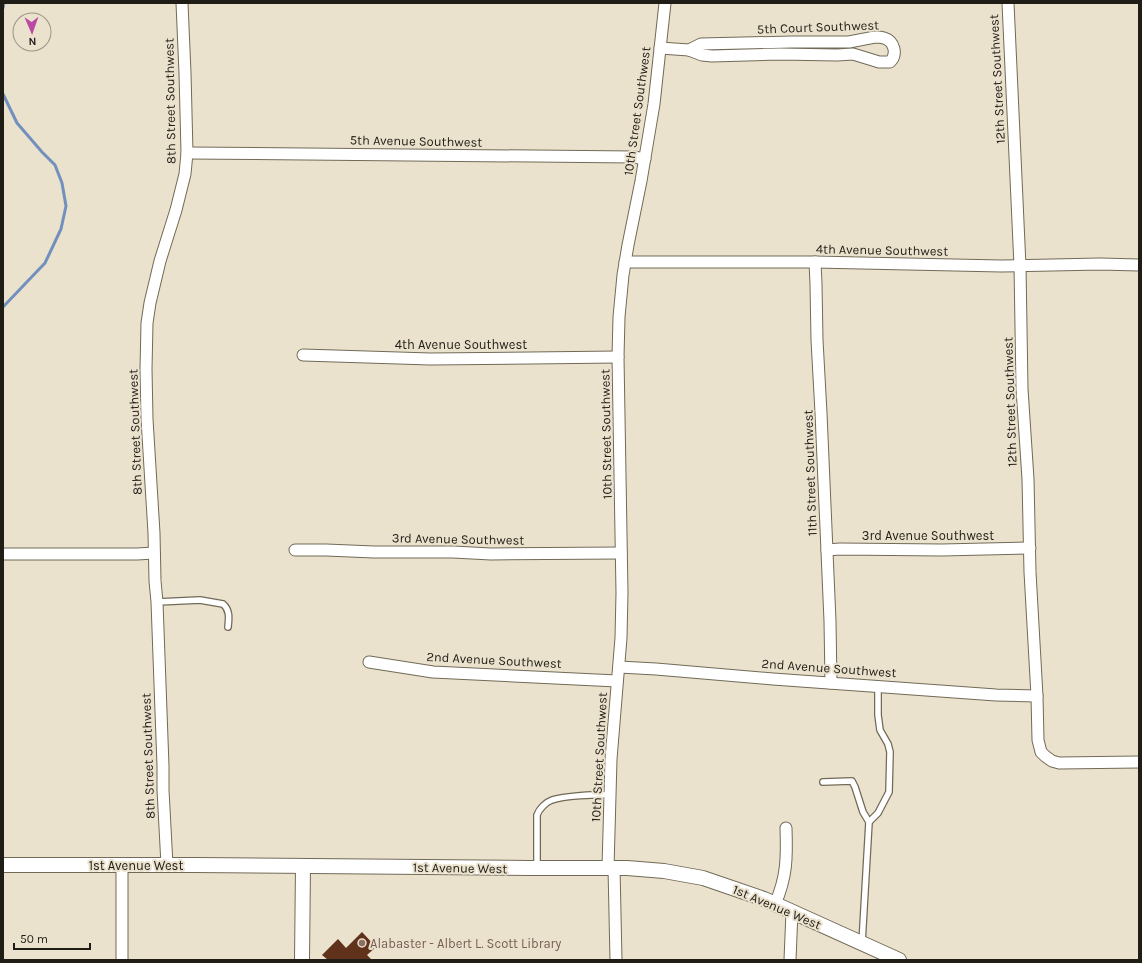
<svg xmlns="http://www.w3.org/2000/svg" width="1142" height="963" font-family="Karla,sans-serif">
  <style>
    .lines { fill: none; stroke-linecap: round; stroke-linejoin: round }
    .stream { stroke: #7190bd; stroke-width: 3 }
    .building { fill: #60311b }
    .service-casing { stroke: #716a57; stroke-width: 8 }
    .minor-casing { stroke: #716a57; stroke-width: 13 }
    .tertiary-casing { stroke: #716a57; stroke-width: 16 }
    .service { stroke: #fff; stroke-width: 5.5 }
    .minor { stroke: #fff; stroke-width: 11 }
    .tertiary { stroke: #fff; stroke-width: 14 }
    .education-dot { fill: #8d6e63; stroke: #ebe2ce; stroke-width: 1.5 }
    .labels { text-anchor: middle; dominant-baseline: central; stroke-width: 4; stroke-linejoin: round; paint-order: stroke }
    .street-label { font-size: 13px; fill: #201d16; stroke: #ebe2ce }
    .education-label { font-size: 13px; fill: #785e54; stroke: #ebe2ce; text-anchor: start }
  </style>
  <rect width="100%" height="100%" fill="#ebe2ce"/>
  <g class="lines">
    <g class="stream">
      <polyline points="3,8 4,3"/>
      <polyline points="3,94 17,123 42,152 55,165 62,183 66,206 61,229 45,263 3,307"/>
    </g>
  </g>
  <polygon class="building" points="362,932 376,947 367,955 372,960 328,960 322,955 338,939 346,948"/>
  <g class="lines">
    <defs>
      <g id="service">
        <path d="M157,602L200,600L223,604C230,610 229,618 228,627"/>
        <polyline points="823,782 852,781 855,787 863,812 869,822"/>
        <path d="M537,867V815C539,809 546,802 552,800C563,796 597,794 610,795"/>
        <polyline points="862,943 869,822 878,813 889,792 890,752 888,744 880,730 878,715 878,686"/>
      </g>
      <g id="minor">
        <polyline points="1008,3 1020,266 1022,389 1028,479 1030,572 1037,696 1038,740 1041,752 1045,756 1052,761 1059,763 1139,762"/>
        <path d="M875,37C878,37 881,37 884,38C894,41 898,54 890,62H879L853,54L837,55L779,54L712,56L702,55L689,50L701,44L792,42H849Z"/>
        <polyline points="660,48 689,50"/>
        <polyline points="187,153 634,157 645,159"/>
        <polyline points="625,262 815,262 1001,266 1100,264 1139,265"/>
        <polyline points="815,262 816,284 817,340 821,413 830,621 831,683"/>
        <polyline points="303,355 430,359 618,357"/>
        <polyline points="295,550 326,550 374,552 453,552 491,554 621,553"/>
        <polyline points="827,550 840,549 942,550 1030,548"/>
        <polyline points="3,554 137,554 154,553"/>
        <polyline points="369,662 433,672 617,681"/>
        <polyline points="619,667 656,669 773,679 996,695 1037,696"/>
        <polyline points="167,865 163,790 163,766 157,602 155,581 154,533 147,419 146,369 147,323 150,303 160,261 176,210 185,174 187,153 185,73 182,3"/>
        <polyline points="608,868 611,759 621,638 622,593 618,357 619,317 623,275 628,245 641,181 654,104 665,3"/>
        <polyline points="614,868 616,960"/>
        <path d="M775,904C787,877 787,857 786,828"/>
        <polyline points="122,960 122,865"/>
        <polyline points="790,960 792,911"/>
      </g>
      <g id="tertiary">
        <polyline points="3,865 195,865 529,868 627,868 664,871 703,878 764,899 899,960"/>
        <polyline points="302,960 303,866"/>
      </g>
    </defs>
    <use href="#service" class="service-casing"/>
    <use href="#minor" class="minor-casing"/>
    <use href="#tertiary" class="tertiary-casing"/>
    <use href="#service" class="service"/>
    <use href="#minor" class="minor"/>
    <use href="#tertiary" class="tertiary"/>
  </g>
  <circle class="education-dot" cx="362" cy="943" r="4"/>
  <g class="labels">
    <g class="street-label">
      <text transform="translate(818 27) rotate(-2)">5th Court Southwest</text>
      <text transform="translate(997 79) rotate(-93)">12th Street Southwest</text>
      <text transform="translate(170 101) rotate(-91)">8th Street Southwest</text>
      <text transform="translate(637 111) rotate(-82)">10th Street Southwest</text>
      <text transform="translate(416 141) rotate(1)">5th Avenue Southwest</text>
      <text transform="translate(882 250) rotate(1)">4th Avenue Southwest</text>
      <text x="461" y="344">4th Avenue Southwest</text>
      <text transform="translate(1010 402) rotate(-92)">12th Street Southwest</text>
      <text transform="translate(135 432) rotate(-92)">8th Street Southwest</text>
      <text transform="translate(606 434) rotate(-91)">10th Street Southwest</text>
      <text transform="translate(810 473) rotate(-92)">11th Street Southwest</text>
      <text x="928" y="535">3rd Avenue Southwest</text>
      <text transform="translate(458 539) rotate(1)">3rd Avenue Southwest</text>
      <text transform="translate(494 660) rotate(3)">2nd Avenue Southwest</text>
      <text transform="translate(829 668) rotate(4)">2nd Avenue Southwest</text>
      <text transform="translate(148 756) rotate(-92)">8th Street Southwest</text>
      <text transform="translate(599 757) rotate(-87)">10th Street Southwest</text>
      <text x="136" y="865">1st Avenue West</text>
      <text transform="translate(460 868) rotate(1)">1st Avenue West</text>
      <text transform="translate(777 907) rotate(23)">1st Avenue West</text>
    </g>
    <g class="education-label">
      <text x="370" y="943">Alabaster - Albert L. Scott Library</text>
    </g>
  </g>
  <rect width="1142" height="963" fill="none" stroke="#201d16" stroke-width="8"/>
  <g transform="translate(32 32) rotate(178)"><circle r="19" fill="#ebe2ce" stroke="#9a9384"/>
  <path d="M0-3L7 15L0 10L-7 15Z" fill="#bb48a2"/>
  <text y="-6" font-size="11" font-weight="bold" text-anchor="middle" fill="#201d16">N</text>
  </g>
  <path d="M14 943v6h76v-6" fill="none" stroke="#201d16" stroke-width="2"/>
  <text x="20" y="943" font-size="12" fill="#201d16" stroke="#ebe2ce" stroke-width="3" paint-order="stroke">50 m</text>
</svg>
